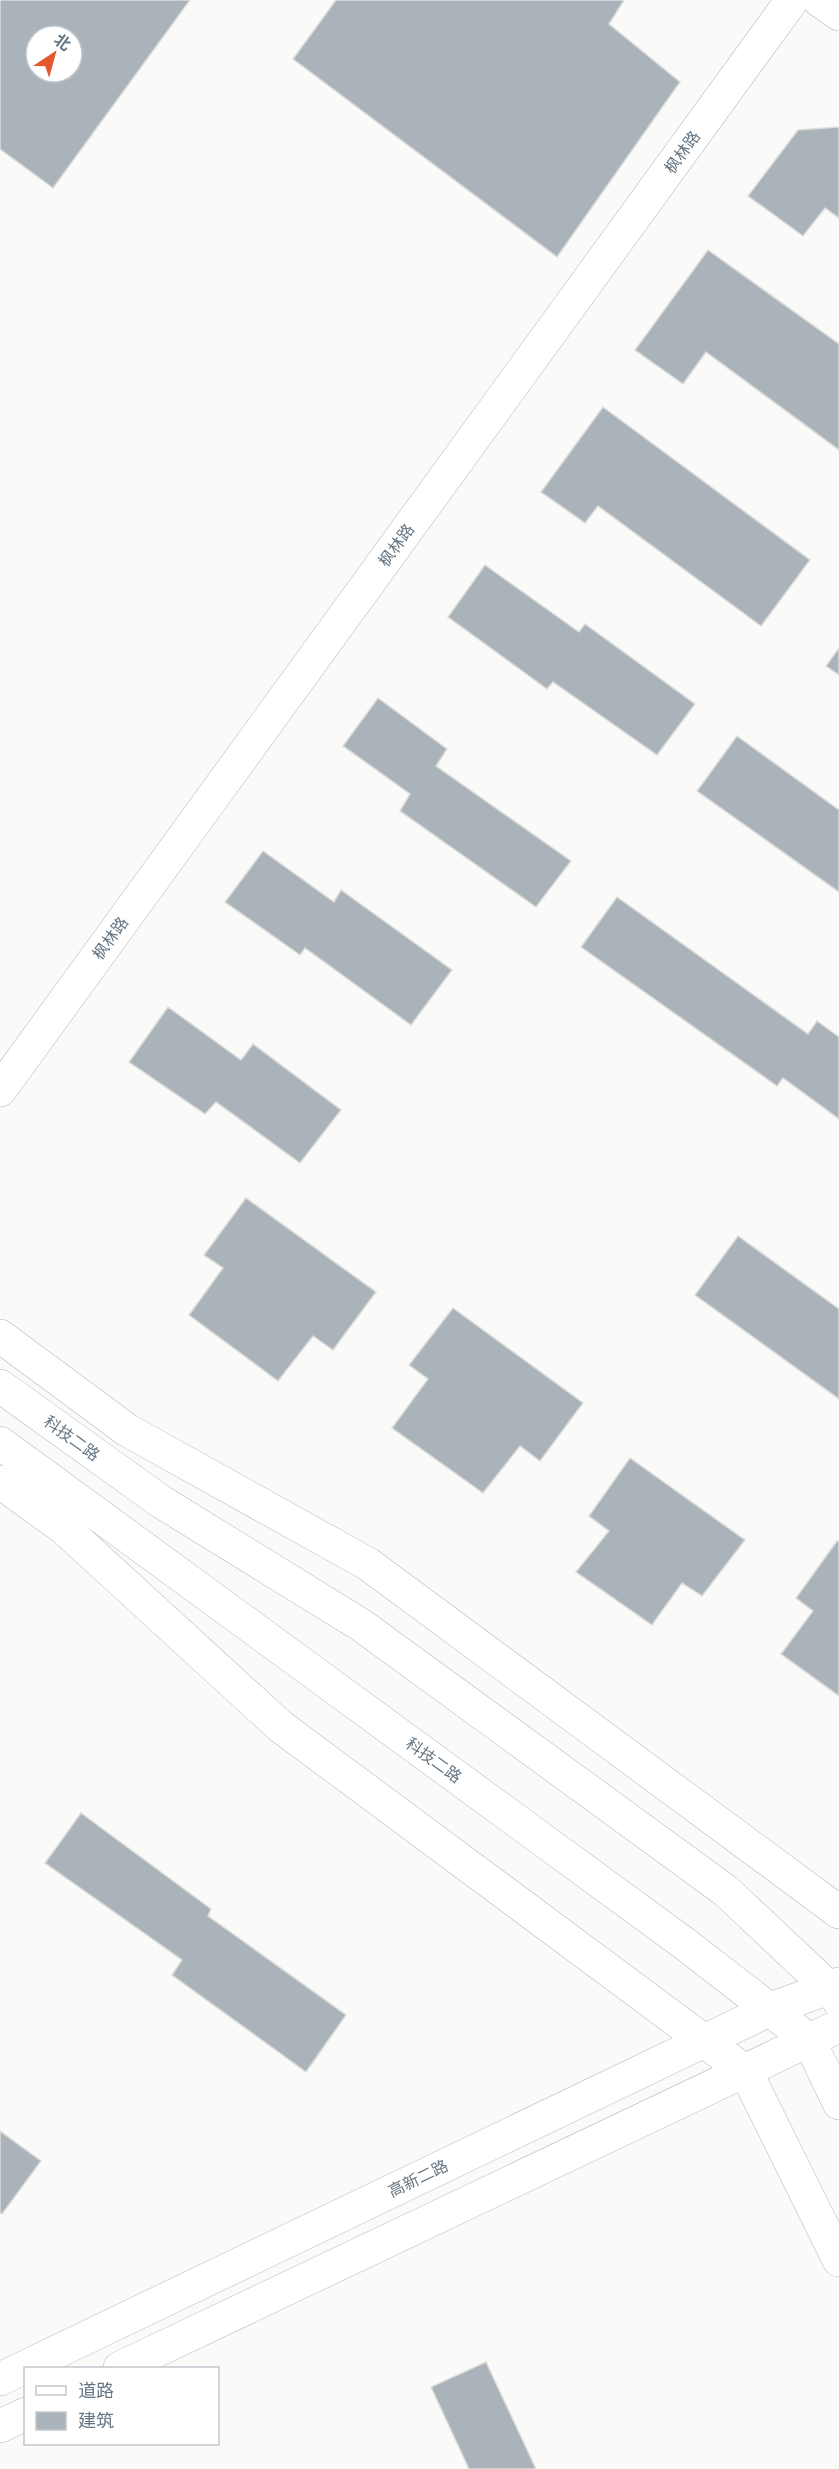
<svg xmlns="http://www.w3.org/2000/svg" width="839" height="2469" font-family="'Noto Sans','Noto Sans SC',sans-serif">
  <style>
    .building { fill: #aab3b9; stroke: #dcdcda; stroke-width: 1.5; fill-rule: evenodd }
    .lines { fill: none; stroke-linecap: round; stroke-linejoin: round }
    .secondary-casing { stroke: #b3babf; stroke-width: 34 }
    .secondary { stroke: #fff; stroke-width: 33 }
    .labels { text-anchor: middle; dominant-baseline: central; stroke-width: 6; stroke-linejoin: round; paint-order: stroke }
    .street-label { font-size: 16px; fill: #657683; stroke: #fff }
  </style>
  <rect width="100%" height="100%" fill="#fafaf8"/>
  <g class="building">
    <path d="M0,0H190L53,188L0,149ZM36,36H72V72H36Z"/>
    <polygon points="336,0 624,0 609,24 680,82 557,257 293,59"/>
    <polygon points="839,127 839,218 825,208 803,236 748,196 798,130"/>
    <polygon points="708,250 839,344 839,450 706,352 683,384 635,350"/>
    <polygon points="603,407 810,560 761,626 598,506 585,523 541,492"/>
    <polygon points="485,565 579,632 585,624 695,704 657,755 553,682 547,689 448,617"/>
    <polygon points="839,648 839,675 826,666"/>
    <polygon points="378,698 447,749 436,766 571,861 536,907 400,811 410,794 343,746"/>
    <polygon points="737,736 839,810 839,892 697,791"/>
    <polygon points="263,851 334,902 341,890 452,970 411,1025 305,948 300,955 225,902"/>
    <polygon points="617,897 808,1034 817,1021 839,1037 839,1119 783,1078 777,1086 581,947"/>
    <polygon points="168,1007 241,1060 253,1044 341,1110 300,1163 216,1102 205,1114 129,1062"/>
    <polygon points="246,1198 376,1292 333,1350 313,1336 278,1381 189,1315 223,1268 204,1255"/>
    <polygon points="738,1236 839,1309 839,1399 695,1295"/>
    <polygon points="453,1308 583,1403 540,1461 520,1446 483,1493 392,1428 428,1379 409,1365"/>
    <polygon points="630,1458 745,1540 702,1596 682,1583 652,1625 576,1572 609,1531 589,1516"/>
    <polygon points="837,1541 839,1542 839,1696 781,1654 813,1611 796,1598"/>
    <polygon points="81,1813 211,1909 208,1916 346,2015 306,2072 172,1975 182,1960 45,1863"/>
    <polygon points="0,2131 41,2161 2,2214 0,2213"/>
    <polygon points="486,2362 536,2469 469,2469 431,2387"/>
  </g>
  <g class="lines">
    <defs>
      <g id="secondary">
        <polyline points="819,0 839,14"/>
        <polyline points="0,1090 792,0"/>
        <polyline points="0,1336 127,1430 368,1564 839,1912"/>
        <polyline points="0,1386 160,1501 361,1625 726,1891 830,1989 839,2001"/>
        <polyline points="0,1443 685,1944 809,2040 839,2103"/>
        <polyline points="0,1482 65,1529 280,1726 746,2072 839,2260"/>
        <polyline points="120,2368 839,2026"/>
        <polyline points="0,2379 771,2009 839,1984"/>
        <polyline points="0,2426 26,2414"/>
      </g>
    </defs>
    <use href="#secondary" class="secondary-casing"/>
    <use href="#secondary" class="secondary"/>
  </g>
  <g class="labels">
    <g class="street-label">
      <text transform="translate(682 152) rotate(-54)">枫林路</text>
      <text transform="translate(396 545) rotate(-54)">枫林路</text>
      <text transform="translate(110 938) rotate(-54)">枫林路</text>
      <text transform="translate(72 1438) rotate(36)">科技二路</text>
      <text transform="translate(434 1760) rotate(36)">科技二路</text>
      <text transform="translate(418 2178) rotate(-26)">高新二路</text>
    </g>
  </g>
  <rect x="24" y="2367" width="195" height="78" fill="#ffffff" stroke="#c1c8cd" stroke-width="1.5"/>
  <rect x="36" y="2386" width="30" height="9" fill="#ffffff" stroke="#c1c8cd" stroke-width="1.5"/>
  <text x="78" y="2397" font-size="18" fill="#657683">道路</text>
  <rect x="36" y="2412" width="30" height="18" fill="#aab3b9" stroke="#c1c8cd" stroke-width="1.5"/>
  <text x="78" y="2427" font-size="18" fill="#657683">建筑</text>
  <g transform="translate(54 54) rotate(36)"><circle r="28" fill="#ffffff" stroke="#c1c8cd" stroke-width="1.5"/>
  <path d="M0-4.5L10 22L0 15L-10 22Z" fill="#e4572e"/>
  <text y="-9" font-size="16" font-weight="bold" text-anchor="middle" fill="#657683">北</text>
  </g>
</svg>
